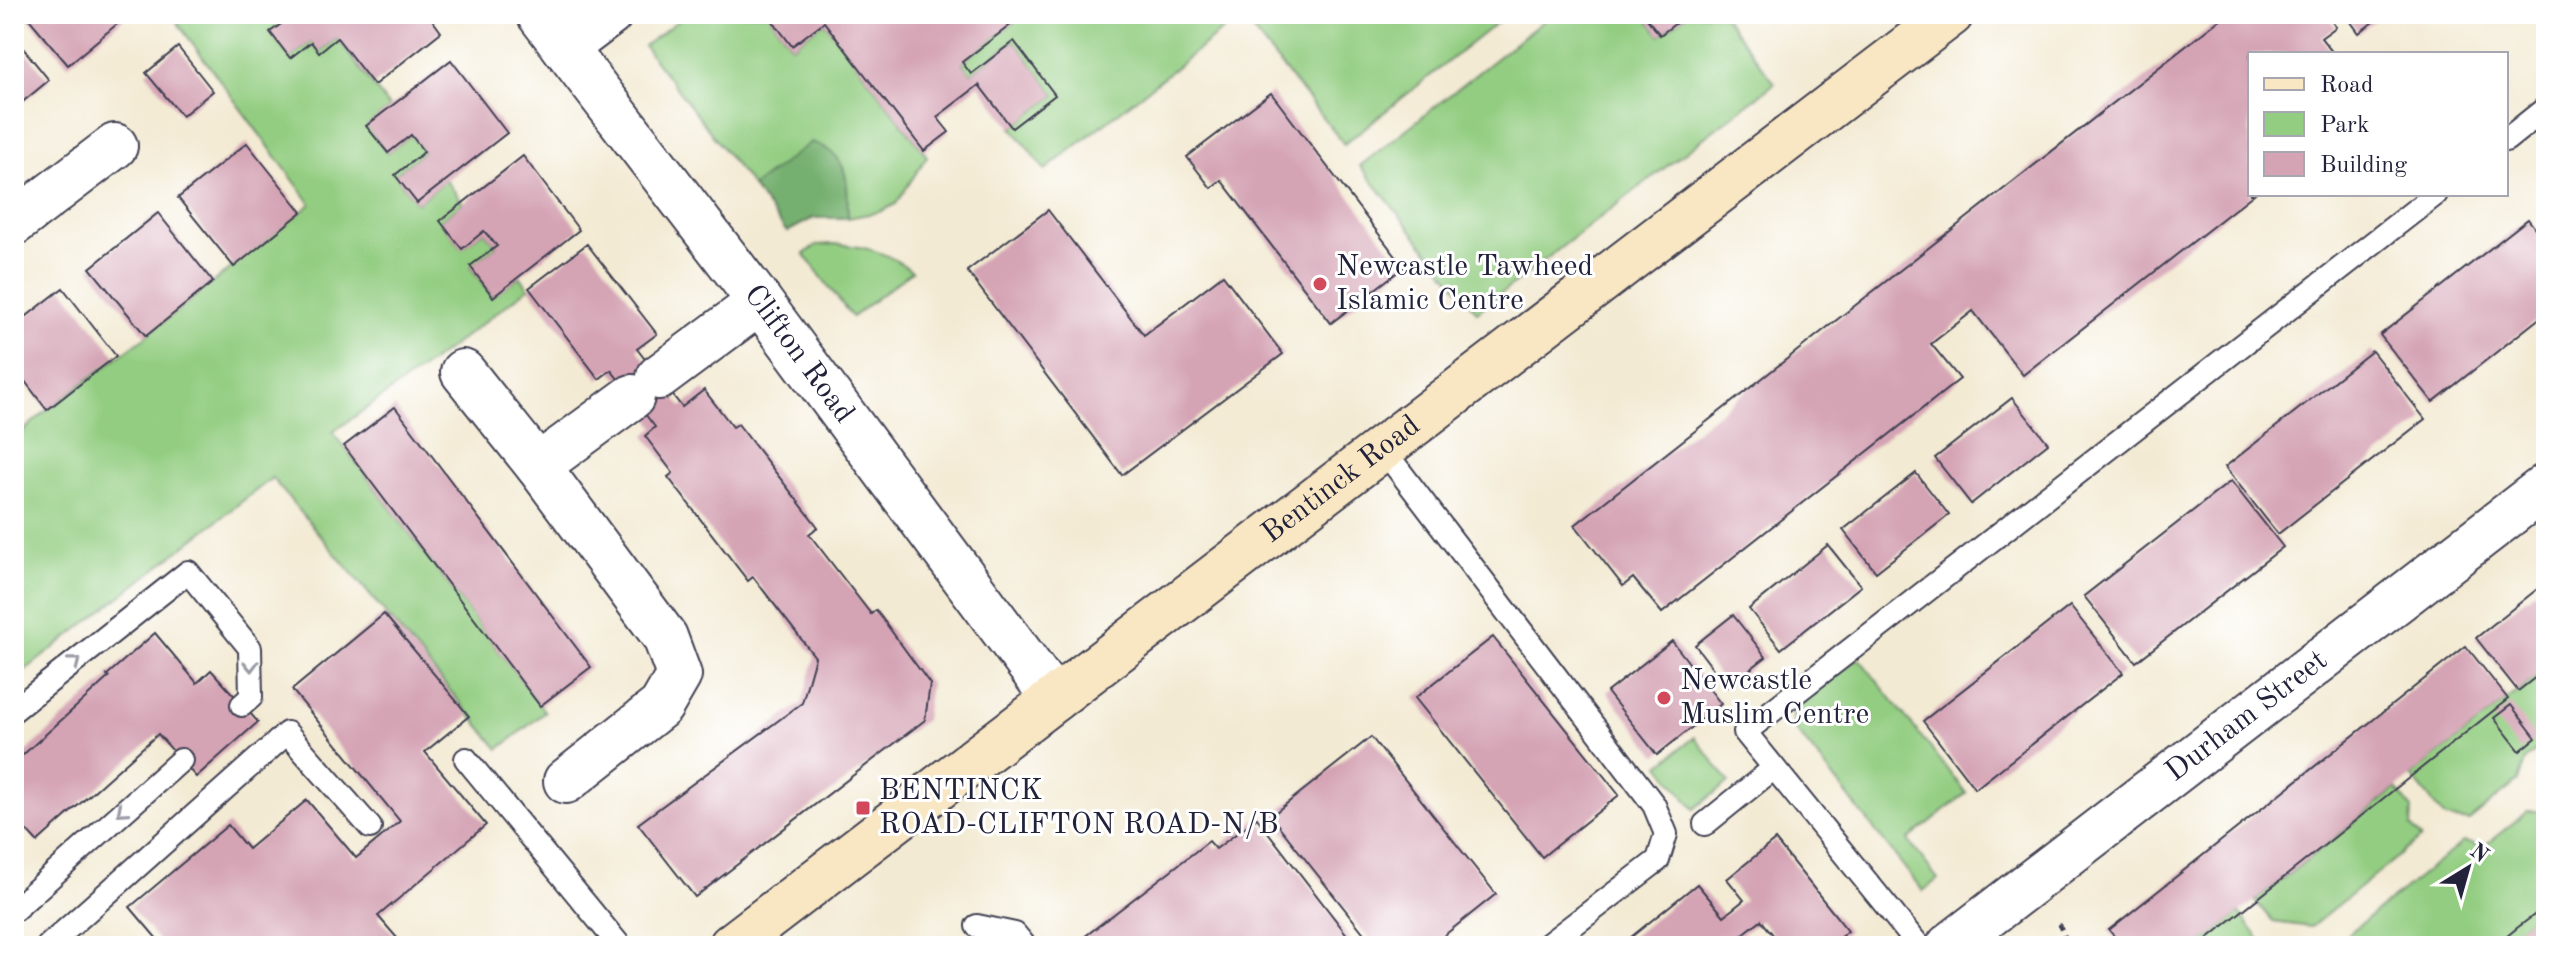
<svg xmlns="http://www.w3.org/2000/svg" width="2560" height="960" font-family="'Old Standard TT',serif">
  <style>
    .green { fill: #93cd81; stroke: #5a785e; stroke-width: 2 }
    .forest { fill: #76b06f; stroke: #4c6955; stroke-width: 2 }
    .building { fill: #d4a3b4 }
    .lines { fill: none; stroke-linecap: round; stroke-linejoin: round }
    .lane-casing { stroke: #414052; stroke-width: 26 }
    .street-casing { stroke: #414052; stroke-width: 48 }
    .secondary-casing { stroke: #414052; stroke-width: 48 }
    .path { stroke: #414052; stroke-width: 5; stroke-dasharray: 6 6; stroke-linecap: butt }
    .lane { stroke: #fff; stroke-width: 22 }
    .street { stroke: #fff; stroke-width: 44 }
    .secondary { stroke: #f9e7c3; stroke-width: 44 }
    .oneway { stroke: #9c9ca7 }
    .poi-dot { fill: #d1495b; stroke: #fff; stroke-width: 3 }
    .labels { text-anchor: middle; dominant-baseline: central; stroke-width: 6; stroke-linejoin: round; paint-order: stroke }
    .poi-label { font-size: 30px; fill: #22223b; stroke: #fff; text-anchor: start }
    .street-label { font-size: 30px; fill: #22223b; stroke: #fff }
  </style>
  <rect width="100%" height="100%" fill="#fff"/>
  <filter id="ink" filterUnits="userSpaceOnUse"><feTurbulence type="fractalNoise" baseFrequency=".0125" numOctaves="2"/><feDisplacementMap in="SourceGraphic" scale="16" xChannelSelector="R" yChannelSelector="G"/><feConvolveMatrix kernelMatrix="1 2 1 2 8 2 1 2 1" color-interpolation-filters="sRGB"/></filter>
  <filter id="wash" filterUnits="userSpaceOnUse"><feTurbulence type="fractalNoise" baseFrequency=".006" numOctaves="4" result="noise"/><feDisplacementMap in="SourceGraphic" scale="32" xChannelSelector="R" yChannelSelector="G"/><feGaussianBlur stdDeviation="1.8" result="paint"/><feColorMatrix in="noise" values="0 0 0 0 0 0 0 0 0 0 0 0 0 0 0 0 0 1.4 0 .05"/><feComposite in="paint" operator="in"/></filter>
  <g filter="url(#wash)">
    <rect width="100%" height="100%" fill="#f3ead3"/>
    <g class="green">
      <polygon points="171,14 273,14 281,24 270,32 290,58 311,42 320,52 337,38 390,108 367,126 387,153 411,135 424,152 395,175 417,203 446,180 463,203 440,221 462,248 484,231 497,246 470,267 492,296 520,276 529,288 430,363 333,432 545,712 499,749 272,478 14,679 14,439 47,410 146,336 311,204"/>
      <polygon points="687,14 772,14 770,17 792,46 824,22 927,156 896,204 879,212 848,218 813,218 787,232 644,46"/>
      <polygon points="1025,14 1508,14 1344,144 1241,16 1045,170 1012,128 1055,95 1014,41 971,74 962,62"/>
      <polygon points="1552,14 1643,14 1660,35 1688,14 1722,14 1775,83 1477,312 1360,166"/>
      <path d="M834,244C865,246 887,252 912,271L852,317L804,254L817,245Z"/>
      <polygon points="1859,658 1966,793 1908,840 1938,879 1923,891 1793,726 1793,710"/>
      <polygon points="2546,669 2546,742 2526,759 2518,781 2469,821 2445,818 2411,776"/>
      <polygon points="1695,737 1729,782 1694,809 1660,765"/>
      <polygon points="2396,789 2412,809 2411,827 2421,838 2311,927 2273,922 2255,901"/>
      <polygon points="2528,811 2546,811 2546,906 2495,946 2333,946 2463,842 2484,846"/>
      <polygon points="2239,913 2265,946 2198,946"/>
    </g>
    <path class="forest" d="M811,142C851,154 847,182 848,218H813L787,232L752,187Z"/>
    <g id="blocks">
      <g class="building">
        <polygon points="25,14 129,14 68,65"/>
        <polygon points="273,14 428,14 441,32 374,85 337,38 319,52 311,42 290,58 270,32 281,24"/>
        <polygon points="772,14 1025,14 962,62 971,74 1014,41 1055,95 1012,128 979,85 937,117 949,132 924,151 824,22 792,46 769,16"/>
        <polygon points="1643,14 1688,14 1660,35"/>
        <polygon points="2227,14 2326,14 2336,27 2321,38 2334,54 2250,54 2250,194 2254,194 2023,375 1973,311 1931,344 1960,379 1662,613 1633,578 1623,586 1575,525"/>
        <polygon points="2345,14 2383,14 2359,33"/>
        <polygon points="14,37 49,80 14,109"/>
        <polygon points="178,47 213,91 182,116 146,73"/>
        <polygon points="451,60 507,133 417,203 395,175 424,152 411,135 388,153 366,126"/>
        <polygon points="1271,93 1404,267 1331,323 1221,180 1211,188 1187,157"/>
        <polygon points="247,143 302,212 234,267 178,198"/>
        <polygon points="523,156 579,230 493,297 470,266 497,246 484,231 462,249 440,221"/>
        <polygon points="1048,210 1144,335 1223,275 1283,354 1122,475 967,271"/>
        <polygon points="158,213 213,282 146,336 90,268"/>
        <polygon points="2528,219 2546,243 2546,313 2433,402 2380,335"/>
        <polygon points="587,244 657,334 637,349 682,407 704,390 733,427 738,424 818,527 809,534 871,614 876,610 930,684 925,720 695,897 638,824 802,703 815,657 753,577 748,581 668,477 673,473 645,436 655,427 632,397 611,370 599,379 529,288"/>
        <polygon points="63,288 116,356 47,410 14,367 14,326"/>
        <polygon points="2372,351 2425,419 2278,534 2225,467"/>
        <polygon points="2012,398 2048,443 1971,504 1935,458"/>
        <polygon points="395,407 591,667 540,706 344,446"/>
        <polygon points="1916,473 1949,515 1876,572 1843,530"/>
        <polygon points="2231,481 2283,547 2136,662 2084,596"/>
        <polygon points="1828,545 1861,586 1781,649 1749,609"/>
        <polygon points="2546,582 2546,669 2518,691 2476,638"/>
        <polygon points="2070,606 2123,673 1975,789 1923,721"/>
        <polygon points="384,614 469,716 425,752 486,825 378,916 404,946 163,946 130,907 228,825 248,849 307,800 356,858 400,821 292,690"/>
        <polygon points="1733,615 1766,657 1727,687 1695,645"/>
        <polygon points="155,633 197,683 211,670 258,722 196,777 158,734 37,842 14,817 14,763 109,677 107,675"/>
        <polygon points="1493,637 1619,795 1542,857 1415,698"/>
        <polygon points="1672,641 1721,704 1657,755 1607,692"/>
        <polygon points="2466,646 2508,699 2198,946 2122,946 2109,930"/>
        <polygon points="2511,705 2536,738 2520,751 2494,718"/>
        <polygon points="1371,737 1496,894 1431,946 1374,946 1271,816"/>
        <polygon points="1257,818 1351,940 1342,946 1083,946 1079,941 1209,841 1216,849"/>
        <polygon points="1775,840 1848,931 1829,946 1782,946 1761,920 1728,946 1620,946 1697,884 1724,916 1744,900 1727,879"/>
        <polygon points="2546,906 2546,946 2495,946 2517,928"/>
      </g>
    </g>
  </g>
  <g filter="url(#ink)">
    <use href="#blocks" fill-opacity="0" stroke="#414052" stroke-width="2"/>
    <g class="lines">
      <defs>
        <g id="lane">
          <polyline points="2506,140 2546,108"/>
          <polyline points="1382,448 1654,805 1666,834 1658,860 1546,946"/>
          <polyline points="14,710 188,572 250,648 251,697 242,705"/>
          <polyline points="466,759 620,946"/>
          <polyline points="1705,824 1774,768"/>
          <polyline points="14,910 181,760"/>
          <polyline points="977,926 1015,934 1025,946"/>
          <polyline points="48,946 287,733 370,827"/>
          <polyline points="1919,946 1745,732 2436,194"/>
        </g>
        <g id="street">
          <path id="s1" d="M539,14L760,302L1054,699"/>
          <polyline points="565,48 610,14"/>
          <polyline points="14,223 115,146"/>
          <polyline points="463,372 538,466 665,637 679,675 661,706 566,781"/>
          <polyline points="659,377 760,302"/>
          <polyline points="538,466 632,397"/>
          <path id="s2" d="M1949,946L2546,486"/>
        </g>
        <g id="secondary">
          <path id="s3" d="M731,946L1951,14"/>
        </g>
      </defs>
      <use href="#lane" class="lane-casing"/>
      <use href="#street" class="street-casing"/>
      <use href="#secondary" class="secondary-casing"/>
      <polyline class="path" points="2059,924 2064,935 2065,946"/>
      <use href="#lane" class="lane"/>
      <use href="#street" class="street"/>
      <use href="#secondary" class="secondary"/>
    </g>
    <defs><path id="oneway-chevron" d="M-2-3.5L2.5 0L-2 3.5" fill="none" stroke-width="1.6" stroke-linecap="round" stroke-linejoin="round" transform="scale(2)"/></defs>
    <g class="oneway">
      <use href="#oneway-chevron" transform="translate(75 662) rotate(-38)"/>
      <use href="#oneway-chevron" transform="translate(251 666) rotate(89)"/>
      <use href="#oneway-chevron" transform="translate(122 811) rotate(139)"/>
    </g>
  </g>
  <g class="poi-dot">
    <circle cx="1320" cy="284" r="8"/>
    <circle cx="1664" cy="698" r="8"/>
    <rect x="855" y="800" width="16" height="16" rx="4"/>
  </g>
  <g class="labels">
    <g class="poi-label">
      <text x="1336" y="267">Newcastle Tawheed<tspan x="1336" dy="34">Islamic Centre</tspan></text>
      <text x="1680" y="681">Newcastle<tspan x="1680" dy="34">Muslim Centre</tspan></text>
      <text x="879" y="791">BENTINCK<tspan x="879" dy="34">ROAD-CLIFTON ROAD-N/B</tspan></text>
    </g>
    <g class="street-label">
      <text stroke="none"><textPath href="#s1" startOffset="428">Clifton Road</textPath></text>
      <text stroke="none"><textPath href="#s3" startOffset="768">Bentinck Road</textPath></text>
      <text stroke="none"><textPath href="#s2" startOffset="376">Durham Street</textPath></text>
    </g>
  </g>
  <rect width="2560" height="960" fill="none" stroke="#fff" stroke-width="48"/>
  <rect x="2248" y="52" width="260" height="144" fill="#ffffff" stroke="#a7a7b1" stroke-width="2"/>
  <rect x="2264" y="78" width="40" height="12" fill="#f9e7c3" stroke="#a7a7b1" stroke-width="2"/>
  <text x="2320" y="92" font-size="24" fill="#22223b">Road</text>
  <rect x="2264" y="112" width="40" height="24" fill="#93cd81" stroke="#a7a7b1" stroke-width="2"/>
  <text x="2320" y="132" font-size="24" fill="#22223b">Park</text>
  <rect x="2264" y="152" width="40" height="24" fill="#d4a3b4" stroke="#a7a7b1" stroke-width="2"/>
  <text x="2320" y="172" font-size="24" fill="#22223b">Building</text>
  <g transform="translate(2468 868) rotate(37)" stroke="#ffffff" stroke-width="6" paint-order="stroke">
  <path d="M0-6L14 30L0 20L-14 30Z" fill="#22223b"/>
  <text y="-12" font-size="22" font-weight="bold" text-anchor="middle" fill="#22223b">N</text>
  </g>
</svg>
